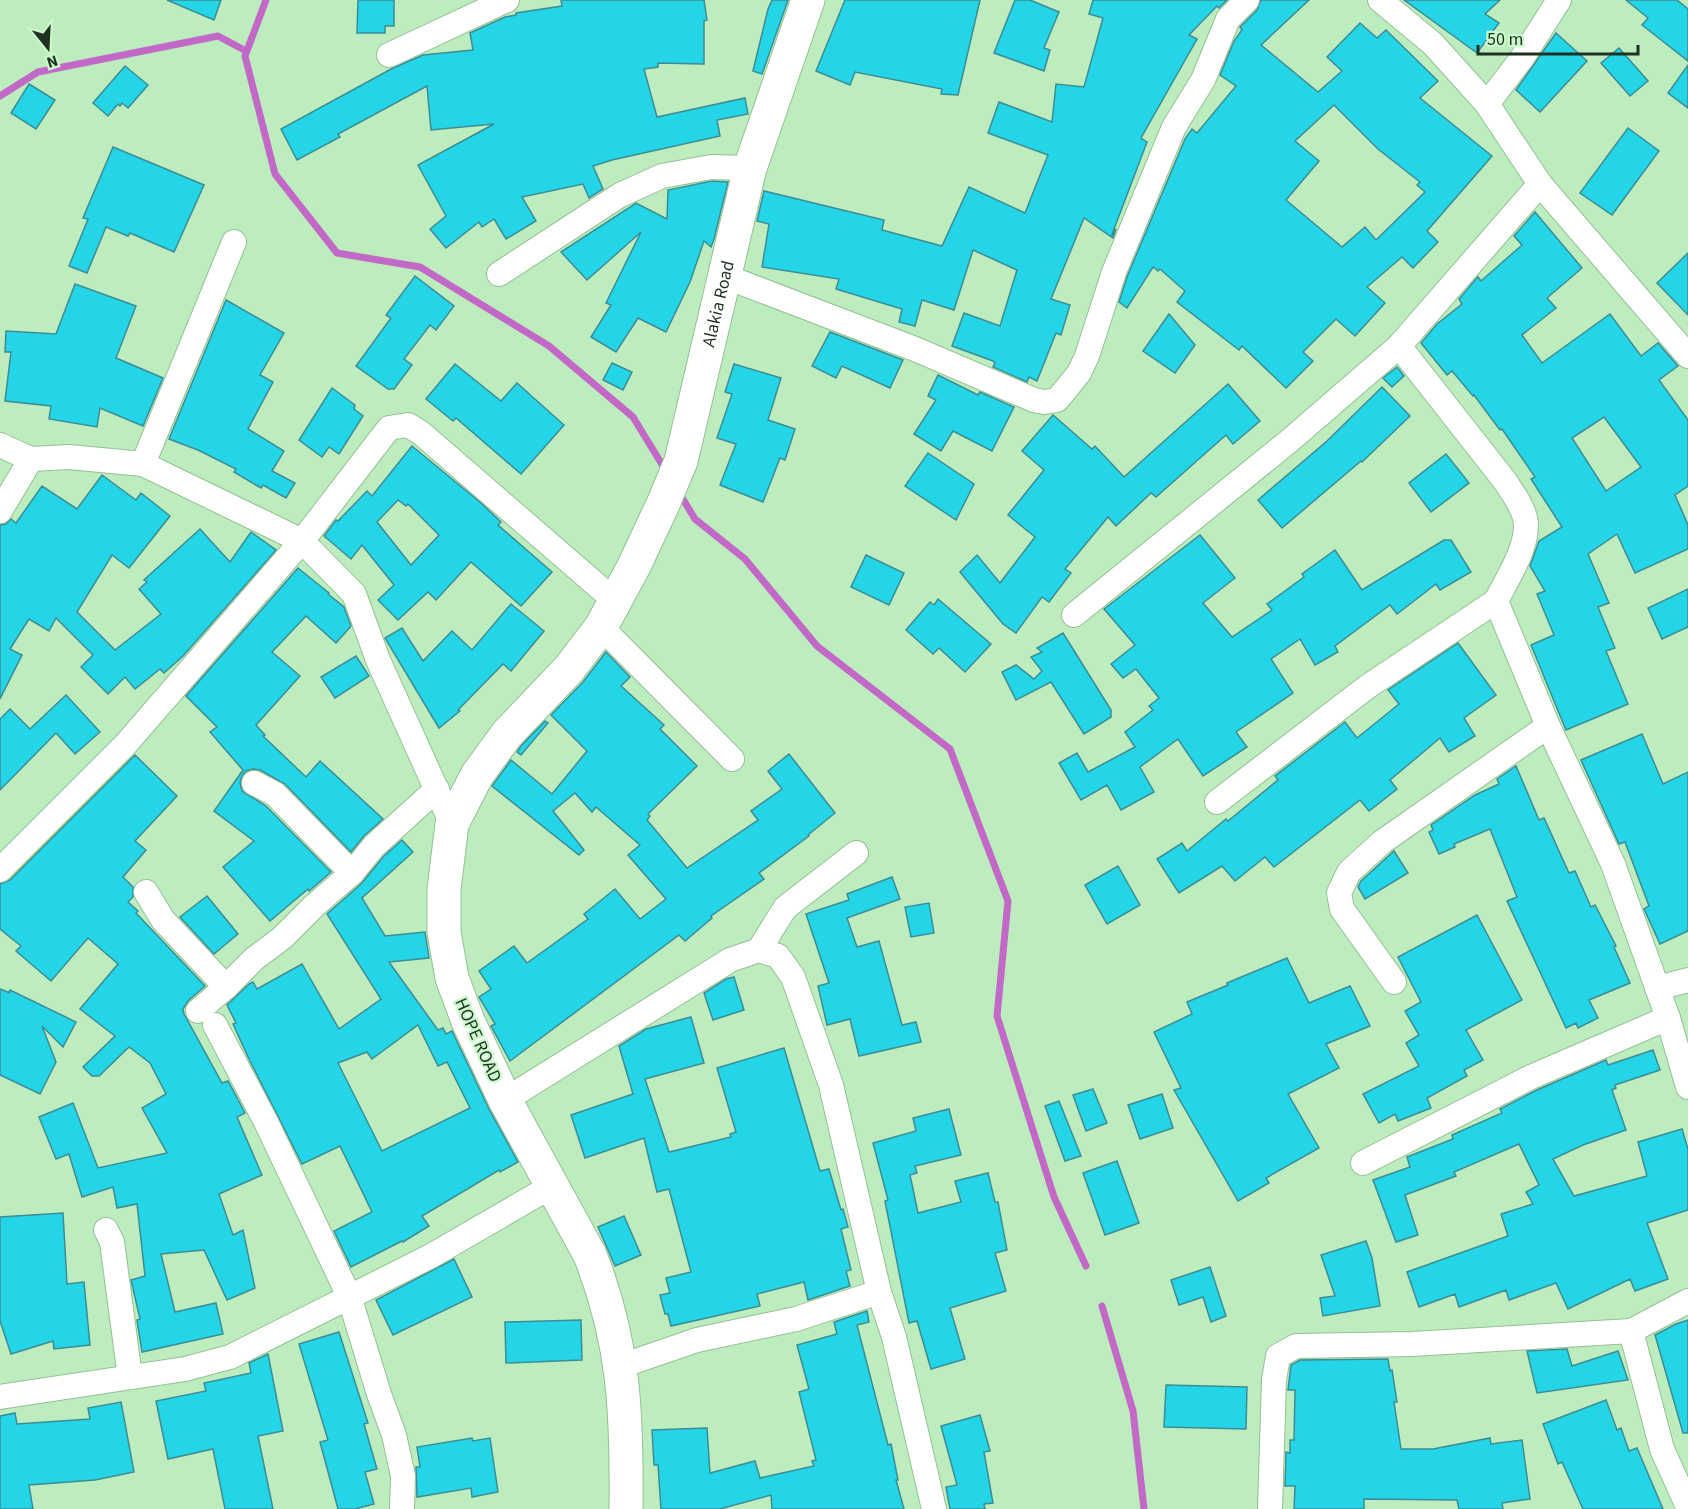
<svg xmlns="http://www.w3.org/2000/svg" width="1688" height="1509" font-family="'Source Sans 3',sans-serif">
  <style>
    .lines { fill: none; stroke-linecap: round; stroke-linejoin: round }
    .stream { stroke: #c268c6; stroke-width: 7 }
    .building { fill: #23d5e6; stroke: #3c8c95; stroke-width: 1.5; fill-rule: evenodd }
    .street-casing { stroke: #94c195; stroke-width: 26 }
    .secondary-casing { stroke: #94c195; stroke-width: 35 }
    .street { stroke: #fff; stroke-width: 24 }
    .secondary { stroke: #fff; stroke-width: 33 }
    .labels { text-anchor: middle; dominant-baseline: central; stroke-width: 4.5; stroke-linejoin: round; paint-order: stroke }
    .street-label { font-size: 18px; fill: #1f3120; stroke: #caf9cb }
  </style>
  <rect width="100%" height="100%" fill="#bdecbe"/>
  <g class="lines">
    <g class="stream">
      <polyline points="266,0 245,56 275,174 337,253 420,267 549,346 633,417 666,471"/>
      <polyline points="0,96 38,72 218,36 246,51"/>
      <polyline points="678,491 695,519 745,559 817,646 950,749 1008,901 997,1016 1054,1197 1086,1266"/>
      <polyline points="1102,1306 1133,1411 1144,1509"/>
    </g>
  </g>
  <g class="building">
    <polygon points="167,0 221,0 214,20"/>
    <polygon points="358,0 394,0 394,26 385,26 385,33 357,33"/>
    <polygon points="561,0 704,0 707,20 704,21 704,64 658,63 658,67 644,69 657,117 745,98 748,114 717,120 720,136 612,160 593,166 603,189 589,198 583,184 522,197 536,221 506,239 494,219 482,227 479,222 446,248 430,229 446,216 418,165 494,124 431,130 427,86 338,134 340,137 297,160 281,129 393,68 423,55 473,50 470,33 505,17 516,15 516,13 562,6"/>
    <polygon points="772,0 788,0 762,74 753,71 768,9"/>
    <polygon points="845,0 980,0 958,95 941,94 942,89 855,72 850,85 816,71"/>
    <polygon points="1015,0 1030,0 1059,12 1044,48 1050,50 1044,71 994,53"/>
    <polygon points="1093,0 1227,0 1219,8 1217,6 1189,35 1197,39 1141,138 1147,142 1111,237 1116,229 1113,238 1084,218 1051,299 1070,305 1061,335 1056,333 1037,381 1029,377 1027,382 993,367 995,363 993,361 952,346 964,313 1000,326 1017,270 973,250 954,310 922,300 915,326 899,322 902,309 836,289 839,279 762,267 769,224 757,221 764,191 884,220 882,230 942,246 969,187 1025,213 1048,155 988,133 999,102 1052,122 1056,84 1084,87 1103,18 1089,14"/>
    <path d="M1261,0H1309L1261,45L1318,92L1342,71L1327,57L1360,23L1377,38L1386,30L1438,81L1420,98L1492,156L1427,231L1438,242L1413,268L1402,257L1367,287L1385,303L1355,336L1336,319L1303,352L1313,361L1286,388L1242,346L1239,350L1177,302L1185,291L1160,269L1158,271L1153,267L1127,308L1119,302L1127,277L1185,139L1192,129L1197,133L1236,86L1220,75L1234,41L1242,30L1240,27L1257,10ZM1334,105L1378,149L1420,182L1417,185L1425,192L1376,240L1365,227L1342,247L1286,200L1319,161L1295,141Z"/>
    <polygon points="1404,0 1500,0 1485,14 1499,23 1477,53"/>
    <polygon points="1626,0 1677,0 1688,9 1688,61 1642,25 1648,18"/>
    <polygon points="1556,33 1587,61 1540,112 1516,90"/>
    <polygon points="1619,48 1648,81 1630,96 1601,63"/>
    <polygon points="1688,65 1688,108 1668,93"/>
    <polygon points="125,66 148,85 128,108 122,103 120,106 118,104 108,116 93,103"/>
    <polygon points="29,84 55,100 36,129 11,113"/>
    <polygon points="1628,128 1659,151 1612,215 1580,193"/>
    <polygon points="113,147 204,185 174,252 130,233 128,236 106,227 87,273 69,266 88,219 83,218"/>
    <polygon points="712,181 728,182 714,239 711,247 704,241 690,282 666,332 638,318 616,352 591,337 611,305 606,303 641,232 587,280 561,252 636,203 667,219 668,190"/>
    <path d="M1535,212L1582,268L1547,298L1556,308L1522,335L1542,363L1610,314L1641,356L1658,343L1678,366L1659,380L1688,420V486L1675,495L1688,525V549L1635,573L1617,534L1588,554L1609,603L1598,607L1615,648L1606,651L1628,704L1566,730L1531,645L1554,635L1537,594L1545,591L1530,566L1539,541L1562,527L1531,479L1535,477L1502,429L1500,430L1474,395L1473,396L1452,371L1447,375L1421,343L1437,324L1462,304L1459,299L1476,279L1478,277L1481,281L1522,245L1514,236ZM1604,417L1641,467L1606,491L1572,438Z"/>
    <polygon points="1688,253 1688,315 1657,283"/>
    <polygon points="415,276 454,306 436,330 430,325 404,359 412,365 394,389 388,389 356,366 391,318 386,315"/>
    <polygon points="75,284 136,306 116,358 163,378 143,426 100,408 97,427 49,419 51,406 5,401 11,352 5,352 6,331 56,334"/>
    <polygon points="226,300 284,333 260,375 273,382 248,429 284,451 272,471 295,483 286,498 263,485 261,488 234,472 236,469 198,450 169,439"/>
    <polygon points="1169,314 1195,345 1175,373 1143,351"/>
    <polygon points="830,332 903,360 890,388 842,366 836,378 812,366"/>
    <polygon points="612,363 632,372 623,390 603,380"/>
    <polygon points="455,364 501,401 517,383 564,425 521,474 456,418 453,421 426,399"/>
    <polygon points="734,364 781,378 768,420 795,429 785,460 780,458 763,502 720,485 736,444 717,438 732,394 725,392"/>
    <polygon points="1397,367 1404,376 1392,387 1383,378"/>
    <polygon points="938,375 978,395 980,392 1014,407 992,451 953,431 941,451 914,434 936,400 928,396"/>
    <polygon points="1228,384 1260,421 1233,444 1226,435 1156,497 1151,493 1116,526 1108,517 1065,569 1071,573 1049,602 1042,597 1016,633 1003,624 960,572 977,555 1000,583 1035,537 1008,515 1044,470 1022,451 1053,415 1092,449 1095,446 1124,477"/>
    <polygon points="1382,387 1410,416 1362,462 1361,461 1282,528 1258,500 1327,441"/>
    <polygon points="332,388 355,405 354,409 363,416 339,454 329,447 322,457 299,440"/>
    <path d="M412,446L481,503L501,522L498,525L552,572L521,606L471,562L436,600L428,592L398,620L378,600L394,585L362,545L351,559L324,536L336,520L338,521L367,491L372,496ZM398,500L406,506L408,504L439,535L411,565L377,522Z"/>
    <polygon points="928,453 974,484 956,520 905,486"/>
    <polygon points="1446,454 1469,483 1431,512 1409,483"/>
    <polygon points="102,475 136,500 141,493 170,516 129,568 112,555 77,612 115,650 161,614 139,589 147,582 144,580 200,529 230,562 251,532 276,550 183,656 164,673 160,669 135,689 125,677 108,694 81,667 93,655 56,618 49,631 29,619 10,649 22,655 0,699 0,525 6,524 11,519 16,523 42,486 77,509"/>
    <polygon points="1200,535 1235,578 1203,603 1232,637 1272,610 1267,604 1304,577 1302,574 1335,550 1362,590 1444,540 1451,540 1471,572 1440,590 1436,584 1397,614 1390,605 1335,646 1338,652 1315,665 1300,639 1271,659 1293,693 1236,732 1247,747 1203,776 1178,739 1140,767 1154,792 1121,810 1107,785 1081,800 1059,763 1077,753 1088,772 1135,747 1125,732 1153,710 1149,706 1159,698 1136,669 1123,678 1111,664 1135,645 1104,609"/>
    <polygon points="866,555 904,573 889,605 851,587"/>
    <polygon points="298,568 329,593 328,594 344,607 351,626 336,643 306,616 272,652 300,676 256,725 265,735 263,736 306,777 320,761 383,819 364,836 351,852 285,784 260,770 253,769 246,771 242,776 240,783 242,791 266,806 331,872 309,891 308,889 270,921 223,867 254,841 214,811 243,770 210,732 217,727 186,696"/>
    <polygon points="1688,589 1688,627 1662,639 1648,608"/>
    <polygon points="938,599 991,644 965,672 939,648 933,654 906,630 930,602 934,605"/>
    <polygon points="511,604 544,631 511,671 503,664 458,710 460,711 439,728 385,638 402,628 423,661 452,631 472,650"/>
    <polygon points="1063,633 1111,710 1111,717 1084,734 1051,682 1016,700 1002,672 1016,665 1034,679 1042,671 1031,657 1042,652 1037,648"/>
    <polygon points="1458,643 1496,695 1464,718 1475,736 1449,752 1440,738 1390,780 1397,789 1369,811 1360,800 1274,867 1265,857 1235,881 1222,866 1179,893 1157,859 1182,843 1187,851 1226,819 1228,821 1278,780 1275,776 1345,722 1357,738 1399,704 1388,690"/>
    <polygon points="606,652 630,677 621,686 664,725 660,729 697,766 648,814 650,816 647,820 687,868 758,820 751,811 782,789 768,771 789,754 835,813 808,835 809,836 759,873 764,879 711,916 712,918 685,941 679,935 510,1061 491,1026 495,1024 479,997 491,989 479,971 514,946 527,963 588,919 584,914 615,889 640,919 666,899 628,855 640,845 596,807 592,812 575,793 553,811 584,850 579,855 492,786 511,760 552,794 587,751 551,715 583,682"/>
    <polygon points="356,656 369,676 335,698 321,677"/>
    <polygon points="66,695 100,732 75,754 56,733 0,790 0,719 10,709 30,729"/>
    <polygon points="545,721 548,723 521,755 517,752 521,746"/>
    <polygon points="1642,734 1663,784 1688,772 1688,931 1660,944 1644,909 1649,906 1625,842 1619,844 1581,760"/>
    <polygon points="135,755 177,796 135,841 146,850 123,877 133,887 133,897 128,902 138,911 136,913 205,986 188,1001 183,1009 184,1014 222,1083 228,1081 245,1113 237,1117 262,1175 219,1194 233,1235 243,1230 255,1288 227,1300 204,1250 161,1254 175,1312 216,1303 223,1334 142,1352 137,1320 140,1319 131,1280 145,1276 137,1204 117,1208 113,1187 82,1197 69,1154 56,1159 39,1117 73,1103 98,1168 167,1153 142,1108 166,1094 150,1063 129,1047 99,1076 92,1076 83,1067 115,1036 80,1009 118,964 88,938 51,981 16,951 21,946 0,929 0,884 10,880"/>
    <polygon points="1516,766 1539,820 1544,818 1569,873 1575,871 1591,907 1595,905 1616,946 1614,947 1630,983 1589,1000 1598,1018 1578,1028 1576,1023 1566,1028 1507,901 1517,897 1490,829 1454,844 1455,847 1439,854 1429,832 1433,830 1431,825 1475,795 1499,784 1497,779"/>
    <path d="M402,840L413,852L362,898L385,936L425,932L429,958L389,962L438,1030L443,1028L446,1034L452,1031L489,1109L518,1162L500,1172L499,1170L422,1216L429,1226L403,1242L402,1241L351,1267L334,1231L372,1212L340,1146L302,1164L249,1059L233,1024L236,1023L227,1005L249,984L253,982L257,989L302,964L339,1029L381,999L327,914L361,884L384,856ZM418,1025L438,1066L447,1062L470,1108L382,1151L338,1063L367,1052L372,1059Z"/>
    <polygon points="1394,851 1408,873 1365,899 1358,887 1361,881"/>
    <polygon points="1118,866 1140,905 1107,924 1085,885"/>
    <polygon points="892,877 900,899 847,918 857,947 879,941 902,1025 916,1022 921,1042 859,1056 850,1019 827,1025 818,986 829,983 806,914 849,900 847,894"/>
    <polygon points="207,896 238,934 214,954 180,917"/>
    <polygon points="929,903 934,933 911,937 905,907"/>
    <polygon points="1477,915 1522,1000 1466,1030 1483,1060 1464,1070 1467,1076 1427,1098 1431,1108 1398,1121 1395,1114 1379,1123 1363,1094 1419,1066 1406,1043 1419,1035 1405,1011 1421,1002 1398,957"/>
    <polygon points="1287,958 1309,1003 1350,986 1370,1026 1326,1044 1339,1068 1288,1094 1319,1148 1266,1178 1269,1183 1238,1201 1174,1090 1181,1088 1154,1032 1192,1014 1187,1002 1228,985 1227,983"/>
    <polygon points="734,977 744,1010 713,1020 704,993 726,979"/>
    <polygon points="0,989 10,993 9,992 10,990 76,1022 63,1047 42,1026 56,1062 40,1094 0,1075"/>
    <polygon points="691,1017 704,1063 645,1079 669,1152 731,1137 730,1134 736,1132 717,1068 784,1048 820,1171 829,1169 841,1210 843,1209 848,1227 841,1229 851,1270 846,1271 850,1286 808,1300 804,1282 757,1294 760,1306 671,1326 668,1314 665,1314 660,1295 670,1293 666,1278 691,1272 669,1189 657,1192 644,1138 585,1158 571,1115 633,1094 619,1046 646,1029"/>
    <polygon points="1653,1050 1660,1070 1615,1085 1616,1088 1612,1090 1626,1130 1583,1145 1553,1159 1574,1196 1647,1176 1638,1142 1682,1129 1688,1149 1688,1210 1647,1223 1668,1279 1635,1291 1630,1279 1568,1309 1556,1283 1509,1300 1506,1290 1459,1307 1455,1294 1419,1307 1407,1272 1508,1236 1501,1214 1533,1204 1526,1192 1539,1185 1519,1144 1454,1172 1456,1176 1405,1195 1418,1235 1396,1242 1373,1180 1410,1167 1407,1157 1453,1139 1452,1135 1502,1113 1500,1109 1537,1090 1606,1060 1608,1065"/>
    <polygon points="1093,1089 1107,1123 1086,1131 1073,1095"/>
    <polygon points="1162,1094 1173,1128 1140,1139 1128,1105"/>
    <polygon points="1059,1101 1081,1156 1065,1161 1045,1106"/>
    <polygon points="949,1109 961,1155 915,1166 917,1173 910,1175 918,1213 961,1202 955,1181 988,1173 995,1202 998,1202 1007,1250 995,1253 1006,1291 950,1308 965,1359 931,1369 917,1321 909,1323 885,1201 888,1200 873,1143 916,1131 913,1118"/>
    <polygon points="1117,1161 1139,1223 1105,1235 1083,1173"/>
    <polygon points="63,1213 67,1284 84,1282 90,1345 54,1349 53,1341 11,1354 0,1321 0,1217"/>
    <polygon points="624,1216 641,1255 615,1266 598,1227"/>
    <polygon points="1366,1241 1372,1258 1380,1306 1323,1316 1320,1298 1335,1296 1321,1255"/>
    <polygon points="454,1259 472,1297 393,1335 376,1300"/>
    <polygon points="1210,1267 1226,1316 1211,1322 1203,1297 1179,1305 1171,1280"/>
    <polygon points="867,1311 869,1322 857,1325 888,1445 891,1444 898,1480 896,1480 904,1509 772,1509 771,1495 720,1509 661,1509 658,1465 654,1465 652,1430 707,1428 710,1473 755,1461 760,1478 814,1466 812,1461 816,1460 799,1392 809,1389 797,1345 837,1334 834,1322"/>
    <polygon points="581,1320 582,1360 506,1363 505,1322"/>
    <polygon points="1688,1320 1688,1433 1683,1433 1655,1335 1676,1324"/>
    <polygon points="339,1332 368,1423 364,1424 377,1469 365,1472 374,1504 355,1509 338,1509 320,1442 328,1440 299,1344"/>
    <polygon points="1567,1349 1572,1366 1618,1351 1628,1380 1537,1393 1527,1351"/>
    <polygon points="268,1354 283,1431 258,1436 273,1509 225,1509 213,1449 168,1459 156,1401 206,1391 204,1383 251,1373 249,1363"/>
    <polygon points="1388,1359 1390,1371 1392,1370 1397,1402 1394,1402 1401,1449 1433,1449 1490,1438 1491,1444 1522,1440 1530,1499 1502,1503 1503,1509 1459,1509 1457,1500 1364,1499 1364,1509 1294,1509 1295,1486 1285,1486 1286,1452 1290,1453 1290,1440 1294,1440 1295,1390 1288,1390 1291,1365 1300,1360"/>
    <polygon points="1166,1385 1247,1387 1246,1429 1164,1427"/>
    <polygon points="1606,1400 1617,1430 1621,1428 1629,1451 1637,1448 1663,1509 1583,1509 1562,1462 1558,1464 1543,1424"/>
    <polygon points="121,1402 134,1472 95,1480 29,1485 33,1509 0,1509 0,1416 15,1413 17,1424 90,1419 88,1408"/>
    <polygon points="980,1415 990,1451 984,1452 993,1503 984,1504 985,1509 950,1509 946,1487 957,1485 941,1426"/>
    <polygon points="472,1438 473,1441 490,1438 498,1492 472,1497 471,1488 417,1497 416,1467 420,1467 417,1447"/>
  </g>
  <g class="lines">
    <defs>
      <g id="street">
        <polyline points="1380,0 1433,44 1487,104 1540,184 1688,356"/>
        <polyline points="389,55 507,0"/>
        <polyline points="1487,104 1522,58 1559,0"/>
        <polyline points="499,274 620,195 662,176 711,167 750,168"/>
        <polyline points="724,276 915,349 1034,400 1044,402 1057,400 1079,373 1087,356 1114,272 1174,127 1203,80 1228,19 1247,0"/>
        <path d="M1399,346L1505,481C1512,492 1522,505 1525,518C1531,543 1507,579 1496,601L1548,726L1613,864L1668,1018L1688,1087"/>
        <polyline points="0,445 31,459 69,457 143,464 302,541 354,594 378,660 452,824"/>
        <polyline points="143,464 234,242"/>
        <polyline points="0,511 31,459"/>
        <polyline points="1074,615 1288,442 1399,346 1540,184"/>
        <polyline points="601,627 732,759"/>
        <polyline points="254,783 275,794 352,873"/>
        <polyline points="1217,802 1367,687 1496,601"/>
        <polyline points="0,870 125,745 302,541 389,428 408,425 421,433 615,601"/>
        <polyline points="146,892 163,920 226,987"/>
        <polyline points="759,950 785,908 856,853"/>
        <polyline points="1394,982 1342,909 1339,893 1349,872 1382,842 1548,726"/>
        <polyline points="1657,988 1688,980"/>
        <polyline points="198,1011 226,987 254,959 282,938 314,906 352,873 374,846 437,789"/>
        <polyline points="215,1025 266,1122 349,1296 379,1394 394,1435 403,1476 402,1509"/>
        <polyline points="505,1100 730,960 759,950 778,956 793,977 831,1085 879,1292 894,1337 934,1509"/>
        <polyline points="1363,1163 1531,1077 1668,1018"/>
        <polyline points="106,1230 112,1242 130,1377"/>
        <polyline points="1631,1331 1688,1301"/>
        <polyline points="621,1366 697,1340 796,1319 879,1292"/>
        <polyline points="0,1397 185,1369 230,1357 431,1256 552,1186"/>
        <polyline points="1270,1509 1274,1380 1278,1356 1296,1346 1413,1344 1631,1331 1662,1449 1688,1507"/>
      </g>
      <g id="secondary">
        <path id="s1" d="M626,1509C627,1416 625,1343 590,1255L505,1100L468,1021L452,978L444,932V889L452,824L477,775L507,734L569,669L601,627L634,566L663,504L681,461L750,168L808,0"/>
      </g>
    </defs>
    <use href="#street" class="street-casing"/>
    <use href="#secondary" class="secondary-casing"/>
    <use href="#street" class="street"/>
    <use href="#secondary" class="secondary"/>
  </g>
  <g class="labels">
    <g class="street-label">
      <text stroke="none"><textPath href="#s1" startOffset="1318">Alakia Road</textPath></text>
      <text transform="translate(478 1040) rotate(66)">HOPE ROAD</text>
    </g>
  </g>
  <g transform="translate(48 48) rotate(162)" stroke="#caf9cb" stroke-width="4.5" paint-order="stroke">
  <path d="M0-4.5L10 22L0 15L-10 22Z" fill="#1f3120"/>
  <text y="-9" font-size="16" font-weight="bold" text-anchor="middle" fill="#1f3120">N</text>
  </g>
  <path d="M1478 45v9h160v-9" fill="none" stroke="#1f3120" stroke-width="3"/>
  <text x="1487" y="45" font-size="18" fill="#1f3120" stroke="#caf9cb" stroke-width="4.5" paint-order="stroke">50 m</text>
</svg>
